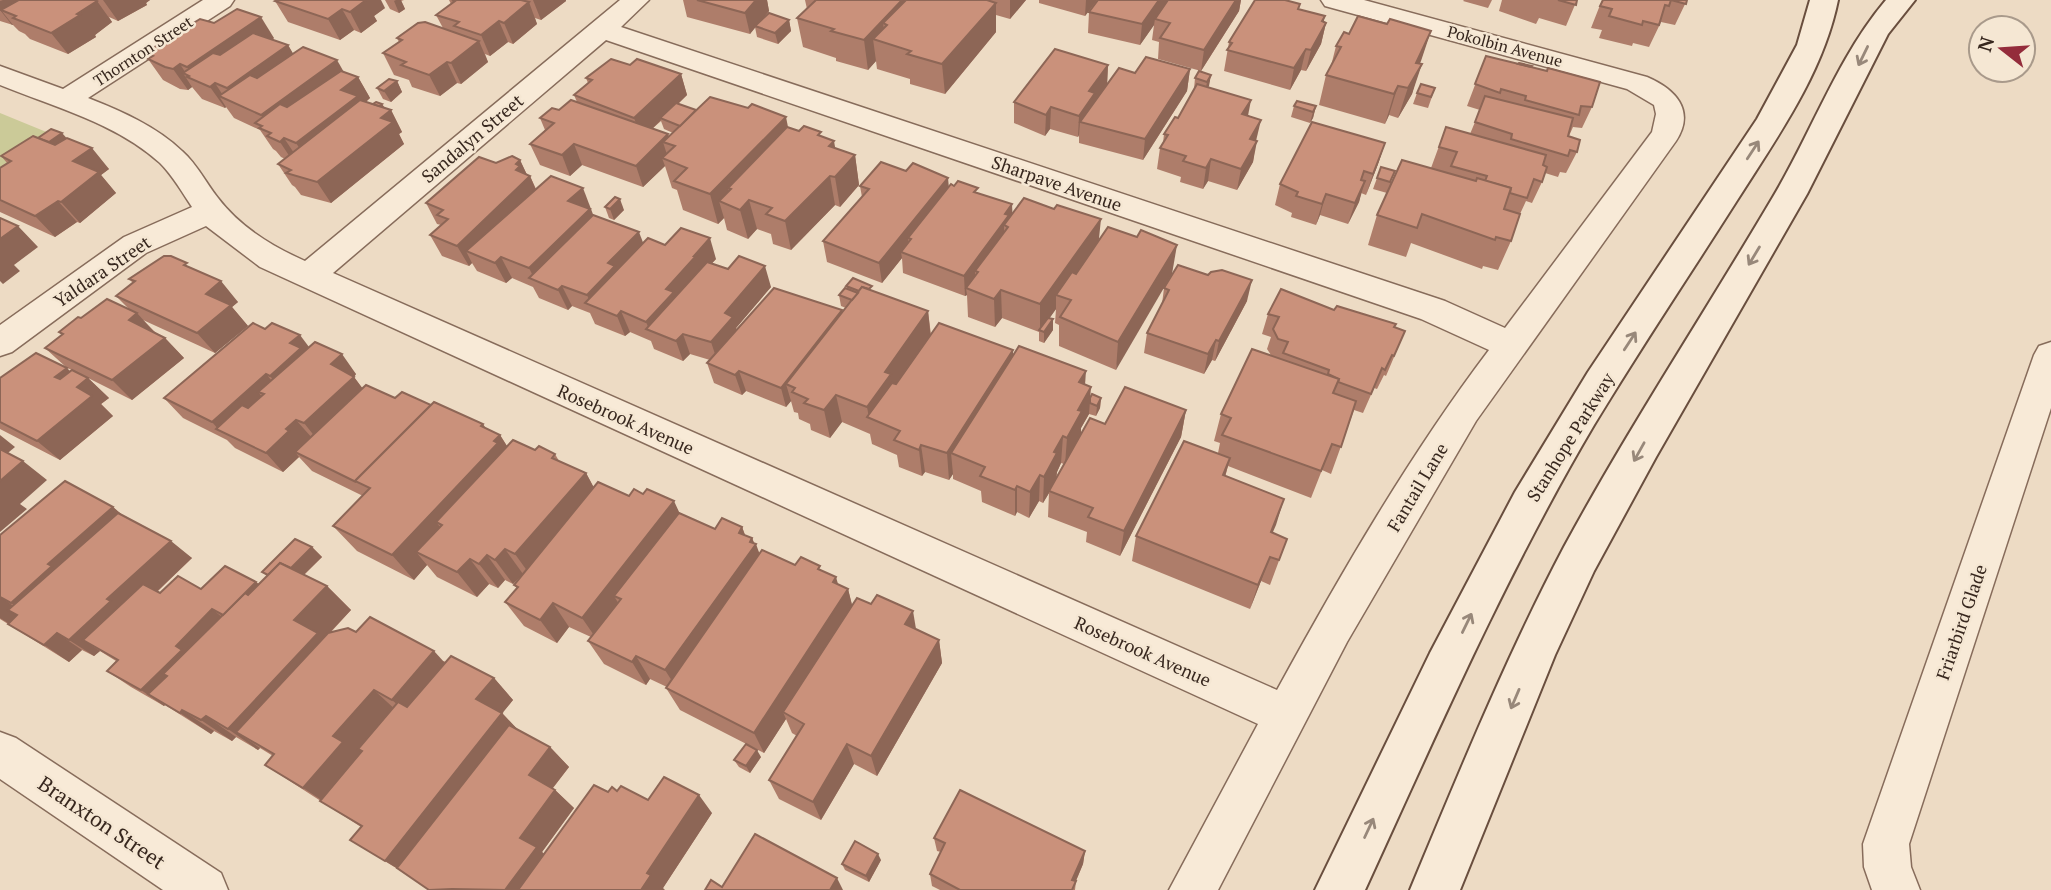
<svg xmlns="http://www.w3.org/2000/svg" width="2051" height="890" font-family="'PT Serif',serif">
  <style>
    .green { fill: #cbca98 }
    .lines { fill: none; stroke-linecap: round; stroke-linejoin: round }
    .minor-casing { stroke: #876c5b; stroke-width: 3 }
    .secondary-casing { stroke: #694e3e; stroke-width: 4 }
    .minor { fill: #f8ead7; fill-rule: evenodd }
    .secondary { fill: #f8ead7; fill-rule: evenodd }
    .wall { fill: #ae7d6a; fill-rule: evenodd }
    .shaded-wall { fill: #8d6656 }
    .building { fill: #ca917b; stroke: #8d6656; stroke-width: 2 }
    .oneway { stroke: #98887a }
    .labels { text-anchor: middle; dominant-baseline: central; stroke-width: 5; stroke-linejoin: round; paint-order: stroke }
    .far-street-label { font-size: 16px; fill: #37271e; stroke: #f5e7d3 }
    .street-label { font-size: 18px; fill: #37271e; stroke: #f5e7d3 }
    .near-street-label { font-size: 21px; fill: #37271e; stroke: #f5e7d3 }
  </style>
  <rect width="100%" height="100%" fill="#eddbc4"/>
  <polygon class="green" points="0,113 61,138 0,179"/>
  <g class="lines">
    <defs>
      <g id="minor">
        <path d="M203,0H234L230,6L88,98C121,111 156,126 182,151C197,164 206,183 218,198C240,227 273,247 305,261L620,0H649L621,27L1445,301L1505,328L1652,132L1656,114L1654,105L1627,89L1325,6L1321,0H1364L1647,77C1675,89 1696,110 1676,141L1476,421L1347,642L1218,890H1169L1258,724L260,267L206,226L146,253L12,352L0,356V325L124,237L192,207C182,192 173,176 160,163C116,123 54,107 0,85V66L63,89ZM606,40L1421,319L1489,350C1409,456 1341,573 1277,690L333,273Z"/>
        <polygon points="2051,342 2051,408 1909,844 1911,867 1920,890 1872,890 1864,867 1863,844 2034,355 2039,346"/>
        <polygon points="0,732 16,738 221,873 228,890 163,890 0,779"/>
      </g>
      <g id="secondary">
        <path d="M1810,0H1838C1823,74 1776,139 1736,202C1689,276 1640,349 1594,425C1506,574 1437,733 1365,890H1315L1430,653L1515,492L1588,372L1757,119L1797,45Z"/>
        <path d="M1886,0H1915L1888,34L1807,194L1656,457L1594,571L1555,655L1460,890H1410C1458,775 1506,657 1564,547C1629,427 1704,314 1773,197C1812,132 1837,58 1886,0Z"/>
      </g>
    </defs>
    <use href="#minor" class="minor-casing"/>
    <use href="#secondary" class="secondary-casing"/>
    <use href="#minor" class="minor"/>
    <use href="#secondary" class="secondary"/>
  </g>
  <g class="wall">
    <polygon points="0,0 150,0 146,3 147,5 118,21 109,17 112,22 95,35 96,37 68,54 30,39 25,34 19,31 13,25 0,21"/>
    <polygon points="385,0 404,0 401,1 405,9 399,13 390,9"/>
    <polygon points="449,0 566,0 566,1 541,20 535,18 537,24 513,44 508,42 490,56 485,54 488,62 461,84 457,83 440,96 412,87 409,80 394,75 383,53 399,42 397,38 443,28 436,15 451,4"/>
    <polygon points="683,0 767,0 769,11 761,21 789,20 791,31 778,44 757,37 755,27 750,34 687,17"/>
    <polygon points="805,0 1026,0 1010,19 996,15 996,32 945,94 910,84 910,79 877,69 876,61 868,70 836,61 836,58 803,47 797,18 807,9"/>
    <polygon points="1039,0 1241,0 1239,11 1201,71 1158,59 1159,42 1152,40 1154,25 1140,45 1088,33 1089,12 1097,1 1085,16 1039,3"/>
    <polygon points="1464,0 1492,0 1488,8 1463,1"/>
    <polygon points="1502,0 1577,0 1566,26 1539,18 1536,24 1499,11"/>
    <polygon points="1602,0 1687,0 1675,25 1661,22 1649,47 1633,43 1632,46 1599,38 1602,30 1591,28"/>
    <polygon points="275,1 385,8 374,16 377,21 361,33 354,30 340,40 288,22"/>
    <polygon points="1300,4 1299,9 1326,23 1321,44 1306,71 1301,70 1290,90 1224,71 1229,42"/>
    <polygon points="214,23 274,38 272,40 288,45 293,54 358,77 370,98 366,102 373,104 382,104 385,108 391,110 402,132 399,134 404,144 331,203 301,195 295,187 292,185 278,164 285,159 281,157 276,151 273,149 260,130 234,118 226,107 225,108 202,99 192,87 188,90 180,89 163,80 148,59 150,58 146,53"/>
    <polygon points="1336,46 1420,64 1412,94 1398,118 1389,115 1385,124 1319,105 1326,75 1331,66"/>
    <polygon points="1486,56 1546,71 1548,68 1592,107 1582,128 1573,127 1569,136 1568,135 1577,152 1566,173 1560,172 1558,177 1545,173 1542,182 1532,203 1526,201 1520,214 1511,241 1498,270 1483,266 1482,269 1411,243 1406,257 1368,245 1377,215 1431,168 1446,127 1470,134 1480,110 1467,106"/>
    <path d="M630,65L681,74L687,95L678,104L696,110L788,127L799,131L822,136L835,149L855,155L859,185L840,207L835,205L791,250L773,244L771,234L757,229L748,239L727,230L724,218L718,224L683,210L677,190L672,188L665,166L643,187L582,165L570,176L540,165L530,144L545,130L540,118L559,110L577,102L574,95L588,83L586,78ZM661,121L664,129L673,133L669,136L653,128Z"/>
    <polygon points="1108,65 1107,84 1135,73 1190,69 1187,91 1143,160 1079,143 1079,135 1078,137 1050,129 1045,136 1014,123 1014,102"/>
    <polygon points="1211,75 1208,87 1248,116 1256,141 1253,162 1237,190 1208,181 1203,189 1180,182 1181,177 1157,169 1160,148 1163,143 1164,134 1178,118 1194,89 1195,78"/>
    <polygon points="397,81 402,92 391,102 383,99 377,88"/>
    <polygon points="1435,88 1428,108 1413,104 1417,93"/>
    <polygon points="1294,106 1316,106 1313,118 1310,123 1291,117"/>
    <polygon points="38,138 66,138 109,169 101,175 116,193 80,223 77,222 55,237 0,212 0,168 7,163 1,156"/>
    <polygon points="1385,143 1378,164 1366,195 1361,193 1359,202 1348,224 1320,215 1316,225 1291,217 1292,213 1275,205 1280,184"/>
    <path d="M520,160L527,175L530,176L536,189L592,209L590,210L593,216L643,244L665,245L716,259L712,263L771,287L736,328L737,330L842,312L846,308L841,306L839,295L847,288L846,286L872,291L928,311L931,335L1013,350V356L1085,384L1090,398H1101L1100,408L1096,416L1089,414L1081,428V434L1105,424L1186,410L1181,437L1120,556L1086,542L1087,532L1048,517L1049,493L1043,503L1039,501L1029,518L1017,512L1015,516L982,502L981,491L953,479V474L949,480L925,472L922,476L899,467L897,455L872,444L870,434L842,422L830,438L811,430L810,424L799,419L798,413L794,412L791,401L786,407L746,391L742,395L714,383L707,363L710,360L690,354L683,361L654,349L651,341L630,332L625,336L595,324L590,313L572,306L568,310L539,298L533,287L512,278L506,283L477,271L472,263L469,266L442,256L430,235L441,225L437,224L426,203L496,163ZM1061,463L1064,464L1056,478L1057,472Z"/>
    <polygon points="1377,178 1392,182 1387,193 1373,189"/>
    <polygon points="860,186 949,187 978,194 1012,204 1012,213 1099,241 1137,237 1116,370 1059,346 1059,325 1055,323 1056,309 1049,318 1053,330 1044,343 1039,341 1039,332 1002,318 995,327 968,317 967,295 965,296 903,273 902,258 882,283 827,262 823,241 862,197"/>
    <polygon points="605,207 624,210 614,220 609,218"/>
    <polygon points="191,268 238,302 232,307 248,326 215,353 143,320 156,333 165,338 184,358 132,400 88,378 109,398 101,404 113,416 60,460 0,429 0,378 70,371 72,370 67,368 45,348 62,335 59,332 81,318 130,310 116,296 133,283 129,279"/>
    <polygon points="1164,288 1247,301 1215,361 1212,360 1204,374 1144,353 1147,333 1162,304"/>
    <polygon points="1334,310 1405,331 1386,376 1384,375 1377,389 1374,388 1363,413 1354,410 1331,474 1322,470 1311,498 1228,466 1225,477 1284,499 1272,533 1287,539 1270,585 1261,581 1250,609 1132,561 1136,536 1218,453 1220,443 1214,441 1221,414 1271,355 1267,349 1271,337 1262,334 1268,314"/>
    <polygon points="309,347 356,374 354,377 362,388 486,429 500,435 507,446 555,454 559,461 586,473 594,488 629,496 680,513 715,529 742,527 745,535 752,538 759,553 795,565 821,570 838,584 848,589 852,605 916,629 939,640 942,663 877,776 854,764 821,820 779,799 769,780 797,736 792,733 786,719 764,753 680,710 666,688 667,687 650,679 646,685 604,664 588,641 591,637 569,627 557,643 524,626 505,602 517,588 514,585 523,574 513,584 505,580 498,588 489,584 477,597 437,577 427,565 414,580 357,551 333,526 363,496 312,471 299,457 283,472 235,448 227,440 183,418 164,398"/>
    <polygon points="113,507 122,515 192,558 157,592 160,593 201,589 256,582 259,584 267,576 262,572 312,547 322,557 304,575 327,586 351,610 331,632 356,632 494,678 513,700 502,713 518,730 550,747 569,767 553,788 574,808 542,852 544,854 608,792 617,791 648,800 712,813 663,888 411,877 350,840 361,827 265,765 273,756 260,748 258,750 236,737 232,741 214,731 211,734 165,705 164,706 131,687 107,671 116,661 100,651 94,656 82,650 69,662 0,619 0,535"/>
    <polygon points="761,757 750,773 739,767 734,760"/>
    <polygon points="934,838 1085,851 1083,864 1076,881 1075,890 940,890 932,886 930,874 941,852 937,851"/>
    <polygon points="881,860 869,882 845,870 842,864"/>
  </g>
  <g class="shaded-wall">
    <polygon points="3,0 55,0 16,16 1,10 13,25 12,25 0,10 0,1"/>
    <polygon points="103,0 150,0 146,3 147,5 118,21"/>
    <polygon points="360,0 381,0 385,8 374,16 377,21 361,33 350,12"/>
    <polygon points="396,0 401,0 405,9 399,13 394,1"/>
    <polygon points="533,0 566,0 566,1 541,20"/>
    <polygon points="756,0 767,0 769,11 750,34 745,13"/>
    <polygon points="902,0 924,0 887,25 883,23 886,43 873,39 876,61 868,70 864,40"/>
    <polygon points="1010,0 1026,0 1010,19"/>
    <polygon points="1086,0 1097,0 1085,16"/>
    <polygon points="1159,0 1172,0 1155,19 1154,25 1140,45 1142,24"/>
    <polygon points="1236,0 1241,0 1239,11 1201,71 1204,50"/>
    <polygon points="97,1 112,22 95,35 96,37 68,54 51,33"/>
    <polygon points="529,2 537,24 513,44 504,23"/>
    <polygon points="996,3 996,32 945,94 942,64"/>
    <polygon points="342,9 354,30 340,40 328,19"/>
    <polygon points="1325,16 1321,33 1326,23 1321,44 1306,71 1311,50 1322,21"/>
    <polygon points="261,17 274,38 206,85 196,81 187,67"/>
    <polygon points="789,20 791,31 778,44 775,33"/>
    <polygon points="499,21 508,42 490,56 481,35"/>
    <polygon points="1431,31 1421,61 1410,86 1422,64 1412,94 1398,118 1416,63"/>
    <polygon points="479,41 488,62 461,84 451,63"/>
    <polygon points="288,45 301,67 239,105 227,88"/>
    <polygon points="1306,49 1301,70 1290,90 1294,68"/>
    <polygon points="337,60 349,81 275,137 261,115"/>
    <polygon points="447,62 457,83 440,96 429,75"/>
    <polygon points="180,64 187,75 183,73 192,87 188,90 173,69"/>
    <polygon points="1108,65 1107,86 1080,122 1079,135 1078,137 1079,116 1089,91"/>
    <polygon points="1190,69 1187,91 1143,160 1145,139"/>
    <polygon points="681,74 687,95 662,119 660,118 661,120 642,139 634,118"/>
    <polygon points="1211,75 1209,86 1205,93 1207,82"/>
    <polygon points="358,77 370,98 362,105 310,164 296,143 341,90"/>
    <polygon points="397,81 402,92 391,102 384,91"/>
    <polygon points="215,83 226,100 219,96 226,107 225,108 210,87"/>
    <polygon points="1398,86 1389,115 1385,124 1394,94"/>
    <polygon points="1251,100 1247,121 1242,114"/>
    <polygon points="382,104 387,113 391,110 402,132 399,134 404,144 331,203 317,182 375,109"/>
    <polygon points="1316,106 1313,118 1310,123 1313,112"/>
    <polygon points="1051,107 1050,129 1045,136 1046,115"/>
    <polygon points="786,117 792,147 728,188 733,207 719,201 724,218 718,224 710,194"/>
    <polygon points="1261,120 1256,141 1250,139"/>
    <polygon points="62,133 72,144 59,153 49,142"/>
    <polygon points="668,134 672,145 663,142 669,161 662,158 665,166 643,187 636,166"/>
    <polygon points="284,138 298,159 294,163 280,142"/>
    <polygon points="834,141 839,170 829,146"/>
    <polygon points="1257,141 1253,162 1237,190 1241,169"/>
    <polygon points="1385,143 1378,164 1366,195 1373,174"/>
    <polygon points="574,144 582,165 570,176 562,155"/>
    <polygon points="92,148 109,169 101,175 116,193 80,223 61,202 73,161"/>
    <polygon points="855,155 859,185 840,207 835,177"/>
    <polygon points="1211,159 1208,181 1203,189 1206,168"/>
    <polygon points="520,160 528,177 530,176 539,197 466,251 472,263 469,266 457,246 516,170 516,164"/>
    <polygon points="830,176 835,205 791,250 785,221"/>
    <polygon points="948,178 950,199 911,239 908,238 909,249 901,252 902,258 882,283 879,263"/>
    <polygon points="1365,181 1359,202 1348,224 1355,203"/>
    <polygon points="583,188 599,230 535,280 529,268 568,201"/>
    <polygon points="1326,194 1320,215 1316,225 1322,204"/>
    <polygon points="620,199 624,210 614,220 610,209"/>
    <polygon points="749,200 757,229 748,239 740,210"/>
    <polygon points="58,201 77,222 55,237 35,216"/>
    <polygon points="1012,204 1013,225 1008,227 1004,225 1004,244 978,272 975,271 975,283 966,288 967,295 965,296 964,276"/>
    <polygon points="1101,219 1098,248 1064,297 1056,295 1056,309 1040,332 1040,304"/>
    <polygon points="18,226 38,247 14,265 20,271 3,284 0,281 0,239"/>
    <polygon points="639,232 647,253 592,306 587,295 608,263"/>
    <polygon points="710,238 716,259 650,331 646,322 666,289"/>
    <polygon points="1177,245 1172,274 1116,370 1118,342"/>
    <polygon points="501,257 512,278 506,283 495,263"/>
    <polygon points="765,266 771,287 736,328 739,337 718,363 711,342 725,313"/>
    <polygon points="1252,280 1247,301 1215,361 1219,341"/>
    <polygon points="221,281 238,302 232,307 248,326 215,353 197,333 206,294"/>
    <polygon points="562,286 572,306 568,310 558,290"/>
    <polygon points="1001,290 1002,318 995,327 994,299"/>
    <polygon points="842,310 846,331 795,388 786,384 791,401 786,407 781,388"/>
    <polygon points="621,311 630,332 625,336 617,316"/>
    <polygon points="928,311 931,340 869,418 867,407 885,372"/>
    <polygon points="137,313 156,334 129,320"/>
    <polygon points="1053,319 1053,330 1044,343 1044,332"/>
    <polygon points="683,334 690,354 683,361 676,341"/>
    <polygon points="300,335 315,355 286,396 270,376 290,343"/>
    <polygon points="165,338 184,358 132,400 112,380"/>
    <polygon points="1216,340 1212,360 1204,374 1208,354"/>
    <polygon points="1013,350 1013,378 951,453 953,474 949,480 947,453"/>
    <polygon points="342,354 356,374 354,377 369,397 320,443 304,423 331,364"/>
    <polygon points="67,368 82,383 88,378 109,398 101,404 113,416 60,460 37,441 55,377"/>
    <polygon points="739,371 746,391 742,395 735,375"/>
    <polygon points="1086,371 1084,399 1079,382"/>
    <polygon points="266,374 283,394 264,394 258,392 270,406 219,430 212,422"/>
    <polygon points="1091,387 1089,414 1081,428 1081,438 1065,465 1067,438 1078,410"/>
    <polygon points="836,395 842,422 830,438 824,410"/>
    <polygon points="1101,398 1100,408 1096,416 1097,406"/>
    <polygon points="1186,410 1181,437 1120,556 1124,531"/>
    <polygon points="296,420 313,439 295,452 299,457 283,472 266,453 286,429"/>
    <polygon points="483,424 494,441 500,435 517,462 442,525 436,522 451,540 416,552 427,565 414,580 392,555"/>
    <polygon points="0,435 15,447 3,457 0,454"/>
    <polygon points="1063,436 1061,463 1057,472 1056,480 1049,491 1049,493 1043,503 1044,477 1054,452"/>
    <polygon points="921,445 925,472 922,476 919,450"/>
    <polygon points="1230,458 1223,484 1223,475"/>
    <polygon points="23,461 47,480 20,504 27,509 0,532 0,481"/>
    <polygon points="586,473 600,499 533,579 515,554"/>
    <polygon points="1040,475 1039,501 1029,518 1030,492"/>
    <polygon points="1017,486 1017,512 1015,516 1015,490"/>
    <polygon points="1284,499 1276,525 1262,557 1271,532"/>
    <polygon points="674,501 686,527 621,599 614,596 622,609 598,641 582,618"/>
    <polygon points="113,507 135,526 36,620 11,603 48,564"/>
    <polygon points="742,527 751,551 750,542 752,538 755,546 756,544 765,569 679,692 665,670"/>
    <polygon points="171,541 192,558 131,616 83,640 100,651 94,656 69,640 107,599"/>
    <polygon points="312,547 322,557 288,590 278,581"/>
    <polygon points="505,549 523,574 513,584 495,560"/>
    <polygon points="487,555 505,580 498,588 479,564"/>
    <polygon points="1270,557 1261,581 1250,609 1258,585"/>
    <polygon points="470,559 489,584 477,597 457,572"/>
    <polygon points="836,577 842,598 848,589 854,613 783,712 786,719 764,753 754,733"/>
    <polygon points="256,582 275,599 223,615"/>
    <polygon points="327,586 351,610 236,732 260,748 258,750 228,729 294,620"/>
    <polygon points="0,597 24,613 11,625 0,618"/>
    <polygon points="553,603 569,627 557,643 540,620"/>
    <polygon points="212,609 233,626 148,694 165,705 164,706 141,690 176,646"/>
    <polygon points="913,611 917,635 905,624"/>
    <polygon points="57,633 82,650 69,662 44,645"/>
    <polygon points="939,640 942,663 877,776 871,756"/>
    <polygon points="434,651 455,674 416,721 392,700"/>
    <polygon points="636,656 650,679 646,685 632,662"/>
    <polygon points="494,678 513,700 496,721 476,699"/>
    <polygon points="374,690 398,712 358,749 362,752 332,807 303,788 333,736"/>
    <polygon points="182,710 214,731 211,734 180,713"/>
    <polygon points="502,713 522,734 411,877 385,861"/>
    <polygon points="206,716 236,737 232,741 201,720"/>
    <polygon points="847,744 854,764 821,820 813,802"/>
    <polygon points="550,747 569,767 548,794 529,775"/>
    <polygon points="757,750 761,757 750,773 746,766"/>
    <polygon points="555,790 574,808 542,852 556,864 538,890 505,890 520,838"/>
    <polygon points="699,795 712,813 663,888 665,890 641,890 647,873"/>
    <polygon points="1085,851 1083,864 1072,890 1072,880"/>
    <polygon points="878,854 881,860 869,882 866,876"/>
    <polygon points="837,878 843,890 830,890"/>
  </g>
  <g class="building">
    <polygon points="19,0 95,0 97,1 77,14 80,15 51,33 13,18 16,16 1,10"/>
    <polygon points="277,0 366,0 350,12 342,9 328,19 275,1"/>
    <polygon points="452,0 521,0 529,2 504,23 499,21 481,35 454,26 459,22 436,15 455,1"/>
    <polygon points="697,0 756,0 745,13"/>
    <polygon points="816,0 902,0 864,40 831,31 834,29 797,18"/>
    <polygon points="906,0 987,0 996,3 942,64 907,54 911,51 873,39 887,25 883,23"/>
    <polygon points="1098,0 1159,0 1142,24 1089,12"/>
    <polygon points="1168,0 1236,0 1204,50 1160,38 1170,23 1155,19"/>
    <polygon points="1255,0 1285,0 1300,4 1298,9 1325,16 1322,21 1326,23 1311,50 1306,49 1294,68 1227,50 1232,43 1229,42"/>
    <polygon points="1558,0 1577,0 1576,5"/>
    <polygon points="1603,0 1687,0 1686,4 1671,0 1669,6 1665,5 1659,25 1643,21 1642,25 1609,16 1612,9 1600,6"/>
    <polygon points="237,9 261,17 187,67 180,64 173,69 165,67 148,59 153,56 146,53 148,51 200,19 214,23"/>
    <polygon points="769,13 789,20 775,33 755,26"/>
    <polygon points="1358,16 1387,24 1390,19 1431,31 1416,63 1422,64 1408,88 1398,86 1394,94 1326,75 1341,47 1336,46 1344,32 1349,34"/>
    <polygon points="425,22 479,41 451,63 447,62 429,75 401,65 406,62 383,53 402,40 397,38 418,23"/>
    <polygon points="253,33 288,45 227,88 215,83 210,87 187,77 189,76 183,73 213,53 220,55"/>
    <polygon points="303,47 337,60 261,115 219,96 250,75 257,78"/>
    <polygon points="1055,49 1108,65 1089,91 1095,93 1079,116 1051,107 1046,115 1014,102"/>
    <polygon points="1486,56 1547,71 1548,68 1600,82 1592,107 1581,106 1579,115 1525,100 1526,96 1501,89 1500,93 1475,84"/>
    <polygon points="1146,57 1190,69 1145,139 1080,122 1119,68 1135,73"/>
    <polygon points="611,59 630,65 637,59 681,74 634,118 574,95 592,80 586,78"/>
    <polygon points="1519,63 1532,66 1531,67 1518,64"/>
    <polygon points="341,71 358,77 341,90 358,96 296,143 284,138 280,142 267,136 271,133 259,128 262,126 255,123 280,104 287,107"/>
    <polygon points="1199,71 1211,75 1207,82 1195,78"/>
    <polygon points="389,79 397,81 384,91 377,88"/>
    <polygon points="1197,84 1251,100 1242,114 1261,120 1250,139 1257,141 1241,169 1211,159 1206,168 1183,161 1186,156 1160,148 1168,135 1164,134 1175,117 1178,118"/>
    <polygon points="1421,84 1435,88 1431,97 1417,93"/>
    <polygon points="1485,96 1573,118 1568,136 1580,140 1577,152 1570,150 1568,156 1511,139 1512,134 1475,122"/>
    <polygon points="710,97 748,108 752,104 786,117 710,194 674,181 687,168 662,158 675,146 663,142"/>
    <polygon points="360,100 391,110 381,118 393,122 317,182 286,173 291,170 278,164"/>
    <polygon points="571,100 668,134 636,166 574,144 562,155 530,144 554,123 540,118 552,108 559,110"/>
    <polygon points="1297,101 1316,106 1313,112 1294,106"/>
    <polygon points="376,102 382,104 379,106 373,104"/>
    <polygon points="676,103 696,110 680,126 660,118"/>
    <polygon points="1312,122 1385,143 1373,174 1364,171 1361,180 1365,181 1355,203 1326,194 1322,204 1296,196 1298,192 1280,184"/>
    <polygon points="804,126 821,132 818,135 834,141 829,146 855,155 835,177 830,176 785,221 766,214 772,208 749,200 740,210 719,201 731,189 728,188 787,127 799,131"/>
    <polygon points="1446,127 1546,155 1543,165 1547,167 1542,182 1534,179 1527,198 1510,193 1511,188 1485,181 1487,176 1451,166 1457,152 1439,147"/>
    <polygon points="51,129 62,133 49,142 38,138"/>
    <polygon points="33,136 55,145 67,138 92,148 73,161 99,172 61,202 58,201 35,216 0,200 0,168 11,161 1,156"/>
    <polygon points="512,156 520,160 516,164 520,166 516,170 530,176 457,246 430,235 448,219 437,215 443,210 426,203 479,157 496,163"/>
    <polygon points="1402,160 1476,181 1477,178 1511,188 1504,209 1520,214 1511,241 1496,237 1495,240 1422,214 1417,228 1377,215"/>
    <polygon points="881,162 906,171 913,163 948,178 879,263 823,241 869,189 860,186"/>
    <polygon points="1381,167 1395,171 1390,182 1377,178"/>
    <polygon points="551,176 583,188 568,201 590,209 529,268 501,257 495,263 466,251"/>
    <polygon points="958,181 978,188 974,192 1012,204 1005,214 1009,215 964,276 901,252 911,239 908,238 951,184 954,186"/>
    <polygon points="615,197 620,199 610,209 605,207"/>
    <polygon points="1024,198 1054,209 1057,205 1101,219 1040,304 1001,290 994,299 966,288 978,272 975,271 1008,227 1004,225"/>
    <polygon points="593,215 639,232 608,263 615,266 587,295 562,286 558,290 529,278"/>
    <polygon points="0,218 18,226 0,239"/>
    <polygon points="1108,227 1137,237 1141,230 1177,245 1118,342 1060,317 1071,300 1056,295 1072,272 1076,274"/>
    <polygon points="681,228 710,238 694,256 696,256 666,289 674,292 646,322 621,311 617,316 585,303 648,238 665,245"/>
    <polygon points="164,256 171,256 187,263 184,265 221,281 206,294 231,305 197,333 116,296 135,281 129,279"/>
    <polygon points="739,256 765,266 725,313 733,317 711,342 683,334 676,341 646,329 707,262 728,269"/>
    <polygon points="1178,265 1208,275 1211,272 1222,270 1252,280 1219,341 1216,340 1208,354 1147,333 1169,290 1164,288"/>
    <polygon points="853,278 872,286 869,289 862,287 859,291 846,286"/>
    <polygon points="862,287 928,311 885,372 891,374 867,407 836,395 824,410 804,403 808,399 792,392 795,388 786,384"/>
    <polygon points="774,288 842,310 781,388 739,371 735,375 707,363"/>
    <polygon points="845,288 858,293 852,300 839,295"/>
    <polygon points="1281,289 1334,310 1337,306 1396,324 1394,327 1405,331 1394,356 1392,355 1385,370 1382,368 1371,394 1338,382 1339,379 1328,374 1329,370 1283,353 1288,342 1278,339 1273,329 1279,317 1268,314"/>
    <polygon points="107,299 137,313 129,320 165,338 112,380 45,348 63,334 59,332 78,317 81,318"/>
    <polygon points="1048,318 1053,319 1044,332 1039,330"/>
    <polygon points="253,323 265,329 272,323 300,335 290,343 301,348 270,376 266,374 212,422 164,398"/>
    <polygon points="939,323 1013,350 947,453 921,445 919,450 894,440 900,431 867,417 892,383 896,384"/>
    <polygon points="315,342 342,354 331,364 354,377 304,423 296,420 286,429 289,431 266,453 216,429 242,405 248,408 264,394 258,392"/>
    <polygon points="1019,346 1086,371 1079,382 1091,387 1078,410 1082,411 1067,438 1063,436 1054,452 1057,453 1044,477 1040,475 1030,492 1017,486 1015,490 980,476 985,467 951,453"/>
    <polygon points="1252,349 1339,379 1333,393 1356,401 1341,447 1332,444 1321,471 1222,435 1231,418 1221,414"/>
    <polygon points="36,353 67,368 55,377 60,379 72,370 88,378 77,387 92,396 37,441 0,422 0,378"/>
    <polygon points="366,385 395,398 402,392 431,405 355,481 356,482 295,452"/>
    <polygon points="1125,387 1186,410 1124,531 1088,517 1093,508 1049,491 1090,418 1105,424"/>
    <polygon points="1092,394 1101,398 1097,406 1090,403 1090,398"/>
    <polygon points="434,402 483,424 481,426 500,435 494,441 498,443 392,555 333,526 370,488 355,481"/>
    <polygon points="513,440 535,450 539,446 555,454 552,458 586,473 515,554 505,549 495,560 487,555 479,564 470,559 457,572 416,552 442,525 436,522"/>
    <polygon points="1184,441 1230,458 1223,475 1284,499 1271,532 1287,539 1279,560 1270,557 1258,585 1136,536"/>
    <polygon points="0,449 23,461 0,481"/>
    <polygon points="65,481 113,507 48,564 52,566 11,603 0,597 0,535"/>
    <polygon points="598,482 629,496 634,489 643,494 647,489 674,501 582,618 553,603 540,620 505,602 518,587 514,585"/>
    <polygon points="118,513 171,541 107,599 111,601 69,640 57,633 44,645 8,624 17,615 8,610"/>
    <polygon points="679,513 715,529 722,518 742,527 739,533 752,538 750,542 756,544 665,670 636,656 632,662 588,641 621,599 614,596"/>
    <polygon points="295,539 312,547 291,568 280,563 268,575 262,572"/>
    <polygon points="762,550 795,565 801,557 820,566 818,569 836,577 833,582 848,589 754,733 666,688"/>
    <polygon points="280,563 327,586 294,620 318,633 228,729 206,716 201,720 182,710 180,713 148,694 167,676 163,674 245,593 248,595"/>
    <polygon points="225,566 256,582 223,615 212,609 176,646 182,650 141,690 107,671 118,660 83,640 143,584 160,593 178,576 201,589"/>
    <polygon points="877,595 913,611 905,624 939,640 871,756 847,744 813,802 769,780 804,724 783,712 857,598 871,604"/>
    <polygon points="370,617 434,651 392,700 374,690 333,736 343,742 303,788 265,765 274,754 236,732 328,633 348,628 356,632"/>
    <polygon points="451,656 494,678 476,699 502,713 385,861 350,840 362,826 320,801 362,751 358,749 398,702 407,707"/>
    <polygon points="509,725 550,747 529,775 555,790 520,838 537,847 505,890 452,889 429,890 397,868"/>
    <polygon points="746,744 757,750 746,766 734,760"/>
    <polygon points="664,777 699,795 647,873 651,875 641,890 518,890 594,785 608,792 612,787 617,791 621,786 648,800"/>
    <polygon points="960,790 1085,851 1072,880 1076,881 1072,890 960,890 930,874 945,843 934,838"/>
    <polygon points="755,834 837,878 830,890 705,890 711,880 722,887"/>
    <polygon points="855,841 878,854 866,876 842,864"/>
  </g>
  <defs><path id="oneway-shaft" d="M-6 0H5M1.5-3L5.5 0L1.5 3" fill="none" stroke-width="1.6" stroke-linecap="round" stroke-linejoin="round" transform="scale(1.75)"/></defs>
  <g class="oneway">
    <use href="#oneway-shaft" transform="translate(1863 56) rotate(116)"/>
    <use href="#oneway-shaft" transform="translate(1753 150) rotate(-57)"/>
    <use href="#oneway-shaft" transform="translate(1754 256) rotate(121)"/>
    <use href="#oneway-shaft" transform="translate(1630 341) rotate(-57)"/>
    <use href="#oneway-shaft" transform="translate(1639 452) rotate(119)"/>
    <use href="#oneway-shaft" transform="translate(1467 623) rotate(-64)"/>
    <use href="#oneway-shaft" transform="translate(1515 699) rotate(113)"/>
    <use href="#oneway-shaft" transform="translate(1369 828) rotate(-65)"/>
  </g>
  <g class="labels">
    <g class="far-street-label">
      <text transform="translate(1505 46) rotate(15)">Pokolbin Avenue</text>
      <text transform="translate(143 51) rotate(-33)">Thornton Street</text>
    </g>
    <g class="street-label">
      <text transform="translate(472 138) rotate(-40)">Sandalyn Street</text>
      <text transform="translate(1057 183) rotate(19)">Sharpave Avenue</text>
      <text transform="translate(102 271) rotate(-34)">Yaldara Street</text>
      <text transform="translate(626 419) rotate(24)">Rosebrook Avenue</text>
      <text transform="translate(1570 437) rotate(-58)">Stanhope Parkway</text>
      <text transform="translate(1417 487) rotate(-59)">Fantail Lane</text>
      <text transform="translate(1961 622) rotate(-71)">Friarbird Glade</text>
      <text transform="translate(1143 651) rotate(24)">Rosebrook Avenue</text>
    </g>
    <g class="near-street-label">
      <text transform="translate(102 822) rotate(34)">Branxton Street</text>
    </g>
  </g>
  <g transform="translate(2002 49) rotate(287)"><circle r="33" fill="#f5e7d3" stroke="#a99a8b" stroke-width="2"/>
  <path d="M0-5L12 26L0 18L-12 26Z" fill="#942c3b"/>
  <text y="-10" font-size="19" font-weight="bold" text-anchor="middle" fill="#37271e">N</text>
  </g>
</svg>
